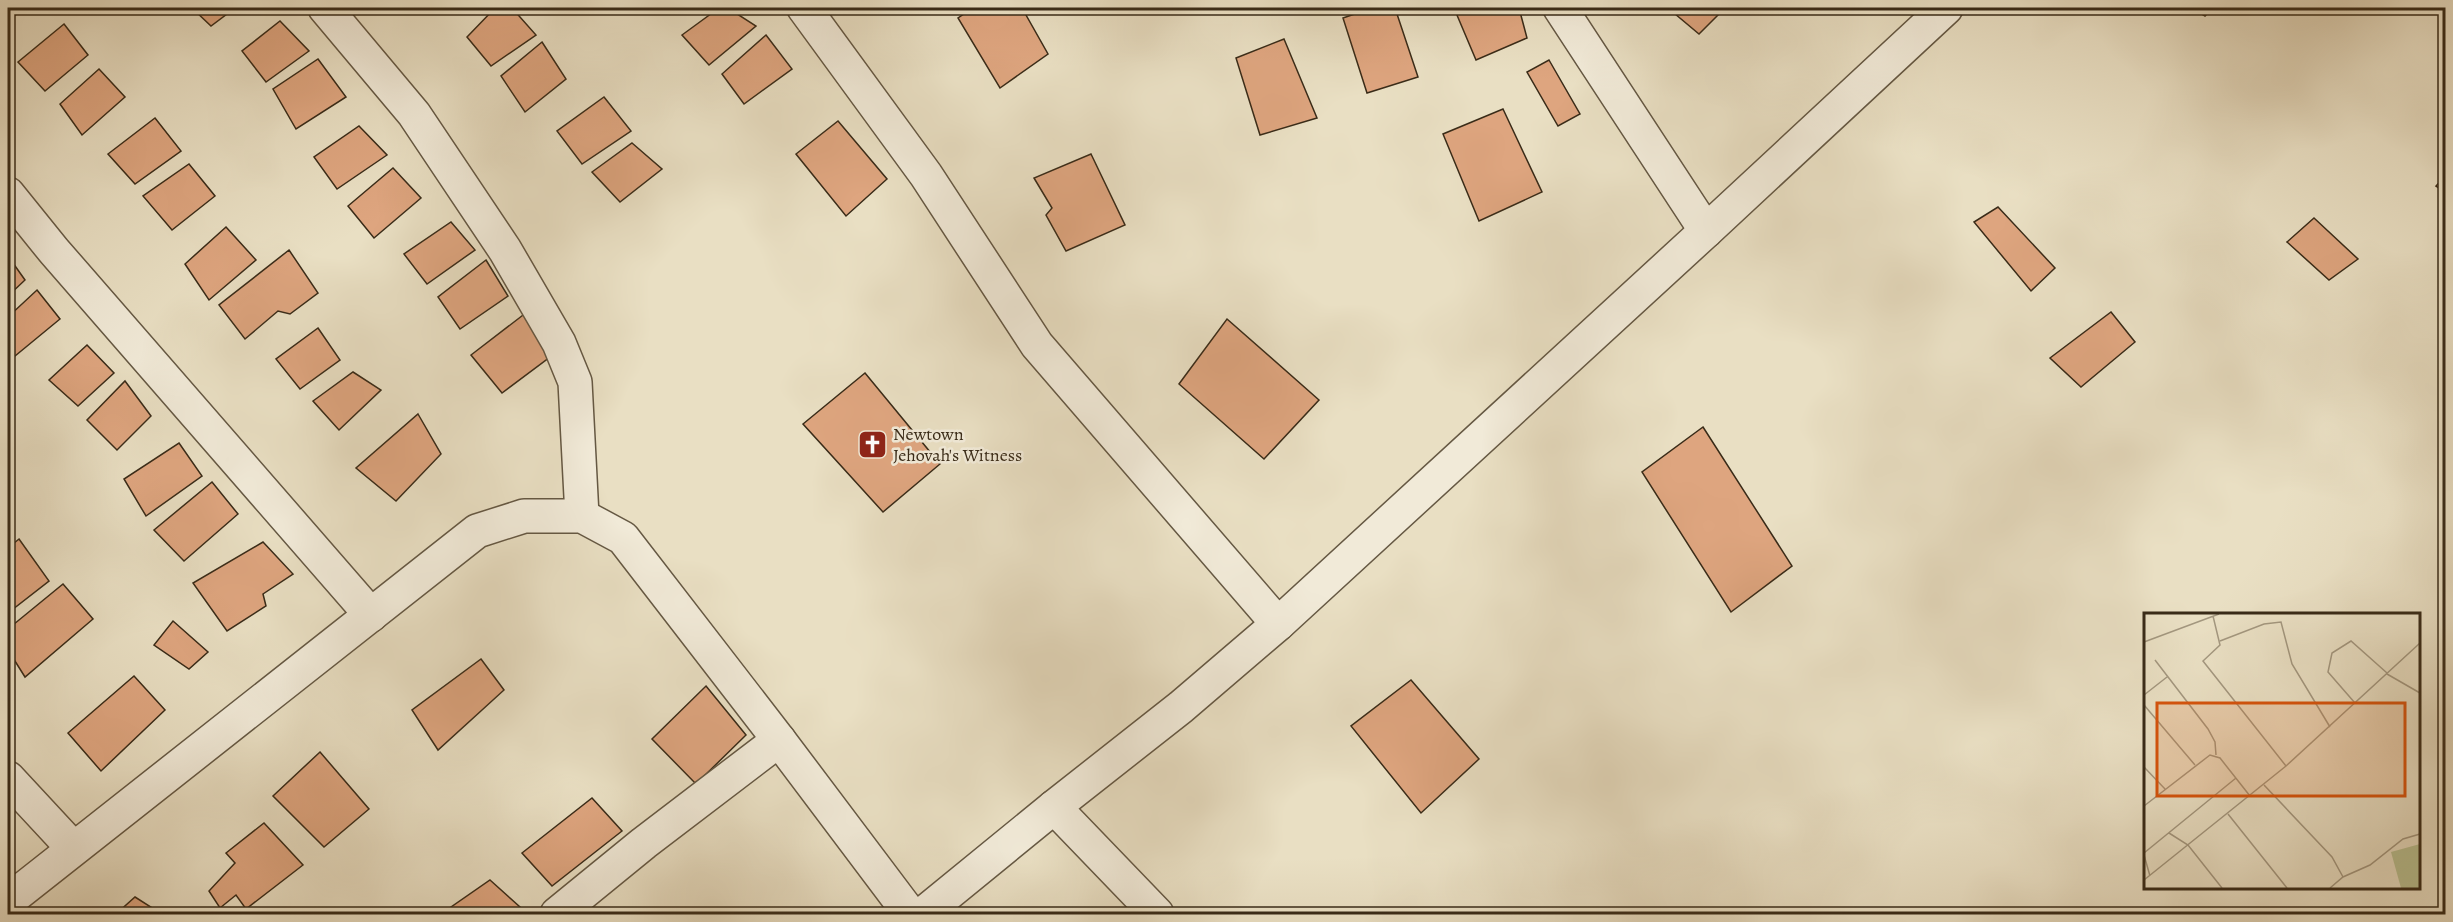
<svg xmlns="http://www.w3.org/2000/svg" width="2453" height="922" font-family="Alegreya,serif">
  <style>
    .building { fill: #dea57f; stroke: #392b18; stroke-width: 1.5 }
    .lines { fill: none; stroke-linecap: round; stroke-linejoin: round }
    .minor-casing { stroke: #655843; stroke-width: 36 }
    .minor { stroke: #f1ead8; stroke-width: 33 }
    .labels { text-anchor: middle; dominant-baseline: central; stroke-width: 5; stroke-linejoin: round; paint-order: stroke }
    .poi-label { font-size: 18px; fill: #392b18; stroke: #f1ead8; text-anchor: start }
    .inset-road { fill: none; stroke: #a3977f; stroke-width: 1.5 }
    .view { fill: #d6540d; fill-opacity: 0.15; stroke: #d6540d; stroke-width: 3 }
    .inset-edge { fill: none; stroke: #392b18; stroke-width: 3 }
  </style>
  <rect width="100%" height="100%" fill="#e9dfc3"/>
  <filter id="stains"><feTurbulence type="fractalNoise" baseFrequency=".00333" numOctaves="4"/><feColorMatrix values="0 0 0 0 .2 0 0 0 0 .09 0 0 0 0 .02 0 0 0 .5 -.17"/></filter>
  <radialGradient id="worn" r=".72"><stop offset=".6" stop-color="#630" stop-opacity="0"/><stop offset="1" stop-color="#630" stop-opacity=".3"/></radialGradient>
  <g class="building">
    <polygon points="8,8 24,8 8,21"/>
    <polygon points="192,8 235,8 211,26"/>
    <polygon points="495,8 512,8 536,35 491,66 467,37"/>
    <polygon points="719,8 728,8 756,26 709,65 682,35"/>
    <polygon points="973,8 1022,8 1048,54 1000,88 958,18"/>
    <polygon points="1372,8 1395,8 1418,77 1367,93 1343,18"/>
    <polygon points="1454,8 1519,8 1527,38 1476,60"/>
    <polygon points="1668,8 1725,8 1699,34"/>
    <polygon points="2192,8 2213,8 2205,16"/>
    <polygon points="280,21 309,51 266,82 242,51"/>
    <polygon points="64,24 88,55 45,91 18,62"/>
    <polygon points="766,35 792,69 744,104 722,74"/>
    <polygon points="1284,39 1317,118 1260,135 1236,58"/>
    <polygon points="542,42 566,79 525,112 501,76"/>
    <polygon points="318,59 346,97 296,129 273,89"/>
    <polygon points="1549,60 1580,114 1558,126 1527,72"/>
    <polygon points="99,69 125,97 82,135 60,104"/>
    <polygon points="604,97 631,131 582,164 557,131"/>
    <polygon points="1503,109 1542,192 1479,221 1443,134"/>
    <polygon points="155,118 181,151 135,184 108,154"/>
    <polygon points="838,121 887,179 846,216 796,154"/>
    <polygon points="359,126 387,155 337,189 314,157"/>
    <polygon points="632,143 662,169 620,202 592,172"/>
    <polygon points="1091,154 1125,225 1066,251 1046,215 1052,208 1034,178"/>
    <polygon points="189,164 215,196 172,230 143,196"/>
    <polygon points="393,168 421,198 374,238 348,206"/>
    <polygon points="2446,175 2446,193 2436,186"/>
    <polygon points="1998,207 2055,268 2031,291 1974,222"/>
    <polygon points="2314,218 2358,259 2329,280 2287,242"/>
    <polygon points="451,222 475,250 427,284 404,254"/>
    <polygon points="226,227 256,260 209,300 185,264"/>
    <polygon points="289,250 318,293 290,314 278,311 245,339 219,305"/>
    <polygon points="8,256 25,280 8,296"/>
    <polygon points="486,260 508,296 460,329 438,297"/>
    <polygon points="37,290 60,319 15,356 8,348 8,317"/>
    <polygon points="527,312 554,354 502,393 471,355"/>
    <polygon points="2111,312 2135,342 2081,387 2050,358"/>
    <polygon points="1227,319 1319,400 1264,459 1179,384"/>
    <polygon points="318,328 340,360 300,389 276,359"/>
    <polygon points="87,345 114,373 78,406 49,380"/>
    <polygon points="353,372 381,390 339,430 313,401"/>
    <polygon points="865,373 940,464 883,512 803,424"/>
    <polygon points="125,381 151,416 117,450 87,420"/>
    <polygon points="418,414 441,454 396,501 356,468"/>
    <polygon points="1703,427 1792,566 1731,612 1642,472"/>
    <polygon points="179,443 202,476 146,516 124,479"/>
    <polygon points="212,482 238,514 184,561 154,530"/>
    <polygon points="19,539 49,581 8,613 8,548"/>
    <polygon points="263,542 293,574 263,594 266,606 227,631 193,583"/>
    <polygon points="63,584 93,619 25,677 8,650 8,629"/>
    <polygon points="173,621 208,652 189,669 154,645"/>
    <polygon points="481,659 504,690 438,750 412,710"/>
    <polygon points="134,676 165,710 101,771 68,733"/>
    <polygon points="1411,680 1479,759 1421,813 1351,726"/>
    <polygon points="706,686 746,735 696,784 652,739"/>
    <polygon points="320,752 369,809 324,847 273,796"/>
    <polygon points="592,798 622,831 552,886 522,853"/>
    <polygon points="264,823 303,865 246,909 236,895 220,908 209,891 235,863 226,853"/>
    <polygon points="490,880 520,907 512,914 441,914"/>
    <polygon points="135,897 154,909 159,914 116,914"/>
  </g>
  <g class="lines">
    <defs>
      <g id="minor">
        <polyline points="325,8 414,114 505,250 559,343 575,382 582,516"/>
        <polyline points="804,8 926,175 1037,345 1278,624"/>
        <polyline points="1560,8 1706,231"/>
        <polyline points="8,194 54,251 371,615"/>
        <polyline points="8,778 73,848"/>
        <polyline points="1054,807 1157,914"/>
        <polyline points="8,901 477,531 524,516 582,516 623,538 779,740 910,914"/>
        <polyline points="557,914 644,843 779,740"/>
        <polyline points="923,914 1054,807 1181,707 1278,624 1706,231 1946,8"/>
      </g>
    </defs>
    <use href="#minor" class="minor-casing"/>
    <use href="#minor" class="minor"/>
  </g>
  <defs>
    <symbol id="church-square" viewBox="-11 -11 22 22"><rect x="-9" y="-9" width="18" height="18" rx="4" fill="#8f2418" stroke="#f1ead8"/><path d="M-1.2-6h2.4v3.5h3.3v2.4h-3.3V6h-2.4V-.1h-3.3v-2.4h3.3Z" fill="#fff"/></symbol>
  </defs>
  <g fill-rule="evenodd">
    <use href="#church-square" x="856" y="428" width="33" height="33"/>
  </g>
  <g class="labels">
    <g class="poi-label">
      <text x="893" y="434">Newtown<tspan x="893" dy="21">Jehovah's Witness</tspan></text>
    </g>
  </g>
  <g transform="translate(2144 613)">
    <rect width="276" height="276" fill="#e9dfc3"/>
    <path d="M276,231V275H257L247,239Z" fill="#b9c192"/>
    <path class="inset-road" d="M69,3L76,32L59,48L142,153M76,28L120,11L137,9L148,51L186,114M0,29L75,1M11,47L64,116L71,129L72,142M243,61L276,80M0,82L23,64M211,90L184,59L188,40L207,28L243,60M0,92L51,152M0,154L21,176M120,172L188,244L199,264M0,193L66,142L76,145L106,183M84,201L143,275M25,220L44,232L78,275M0,240L92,165M0,242L6,263M0,267L142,153L276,30M186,275L199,264L226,252L259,226L276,221"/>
    <path class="view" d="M13,90H261V183H13Z"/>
    <rect width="276" height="276" class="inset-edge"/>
  </g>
  <rect width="2453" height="922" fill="none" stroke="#e9dfc3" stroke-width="30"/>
  <rect x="9" y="9" width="2435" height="904" fill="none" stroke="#392b18" stroke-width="3"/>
  <rect x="15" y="15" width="2423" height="892" fill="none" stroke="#392b18" stroke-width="1.5"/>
  <rect width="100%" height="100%" filter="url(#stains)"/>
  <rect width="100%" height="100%" fill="url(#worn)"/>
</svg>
